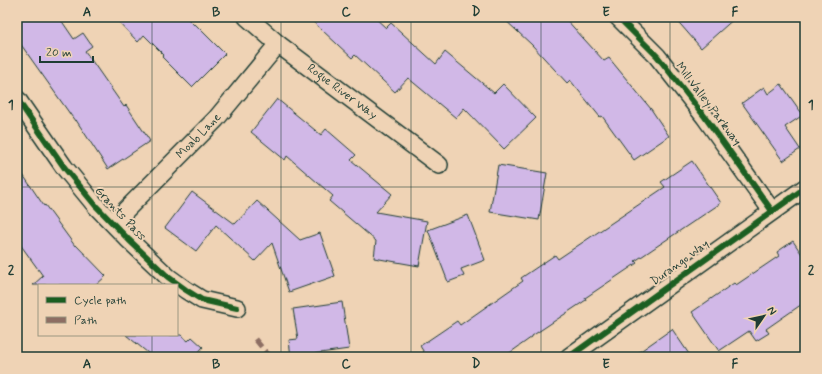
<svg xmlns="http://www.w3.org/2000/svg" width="822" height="374" font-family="Mynerve,sans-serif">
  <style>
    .building { fill: #d1b8e7; stroke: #1f3d34 }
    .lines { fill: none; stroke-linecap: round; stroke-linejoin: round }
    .minor-casing { stroke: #1f3d34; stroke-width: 20 }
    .minor { stroke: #efd3b5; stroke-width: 17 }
    .quiet { stroke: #8d6e63; stroke-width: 5; stroke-dasharray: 10 5; stroke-linecap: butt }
    .cycleway-casing { stroke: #efd3b5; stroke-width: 8 }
    .cycleway { stroke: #1b5e20; stroke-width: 6 }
    .grid { fill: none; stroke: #1f3d34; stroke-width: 1; stroke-opacity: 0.55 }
    .labels { text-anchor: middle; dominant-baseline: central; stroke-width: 4; stroke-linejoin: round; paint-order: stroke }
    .street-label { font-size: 12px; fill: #1f3d34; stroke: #efd3b5 }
    .neatline { fill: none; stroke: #1f3d34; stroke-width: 1.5 }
    .grid-label { font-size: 13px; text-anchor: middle; font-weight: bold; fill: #1f3d34 }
  </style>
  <rect width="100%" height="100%" fill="#efd3b5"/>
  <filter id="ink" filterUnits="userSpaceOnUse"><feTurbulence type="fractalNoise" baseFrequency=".025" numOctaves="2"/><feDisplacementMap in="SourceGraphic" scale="8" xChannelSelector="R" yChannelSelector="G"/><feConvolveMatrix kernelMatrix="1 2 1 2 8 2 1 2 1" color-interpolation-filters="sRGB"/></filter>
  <g filter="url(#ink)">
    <g class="building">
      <polygon points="17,17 59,17 74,39 83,33 92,46 85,51 124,107 126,105 150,141 108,169 76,120 75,121 17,39"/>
      <polygon points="114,17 186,17 194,25 195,24 225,54 192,87 162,57 164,55 144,35 138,42"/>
      <polygon points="308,17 374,17 386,28 391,23 436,64 445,52 494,93 503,84 536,118 504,149 464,108 456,118 408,78 395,92 355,55 352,58"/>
      <polygon points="502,17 564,17 604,61 609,58 651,109 669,136 634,160 602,116 600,117 570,80 567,83 532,45"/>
      <polygon points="674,17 736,17 701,48"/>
      <polygon points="781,84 803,115 785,127 800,149 783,161 742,103 764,87 768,94"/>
      <polygon points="277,99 321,135 326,129 356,155 351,160 392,194 376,212 427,221 419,266 374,258 376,241 329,201 333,196 287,156 285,160 251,132"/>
      <polygon points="692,161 721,203 635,261 637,263 585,298 586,300 532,336 532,337 504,357 427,357 420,346 457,321 460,325 523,281 521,278 555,255 558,259 665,187 661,182"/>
      <polygon points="498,165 547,173 539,220 490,212"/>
      <polygon points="17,166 44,206 45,205 75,246 76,245 106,276 96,285 33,285 43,276 17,240"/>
      <polygon points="192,192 235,224 257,201 300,240 320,233 335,276 289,292 272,243 255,261 216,225 196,251 165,228"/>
      <polygon points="468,215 485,260 461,269 464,276 448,282 428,230"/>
      <polygon points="793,241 805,259 805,302 766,329 769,333 756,341 749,331 719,351 692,312 734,283 736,285 779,256 777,252"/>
      <polygon points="342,302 349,349 291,357 289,340 298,339 293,309"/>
      <polygon points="672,329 691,357 632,357"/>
      <polygon points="126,335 181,335 188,341 192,337 203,347 194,357 153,357"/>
    </g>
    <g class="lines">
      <defs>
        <g id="minor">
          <path id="s1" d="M247,17L278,44L439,165"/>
          <polyline points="618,17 657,56 705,117 772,211"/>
          <polyline points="17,99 64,167 96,206 129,240 168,277 186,290 202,300 237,308"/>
          <path id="s2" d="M113,223L216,119L278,44"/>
          <polyline points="569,357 805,188"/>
        </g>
      </defs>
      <use href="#minor" class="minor-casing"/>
      <use href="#minor" class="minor"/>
      <polyline class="quiet" points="255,339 264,350 271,357"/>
      <defs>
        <g id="cycleway">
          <polyline points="618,17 657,56 705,117 772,211"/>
          <polyline points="17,99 64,167 96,206 129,240 168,277 186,290 202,300 237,308"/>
          <polyline points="569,357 805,188"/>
        </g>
      </defs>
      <use href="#cycleway" class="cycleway-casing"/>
      <use href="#cycleway" class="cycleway"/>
    </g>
  </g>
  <path class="grid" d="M152,17V285M281,17V357M411,17V357M541,17V357M670,17V357M17,187H805M152,335V357"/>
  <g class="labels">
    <g class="street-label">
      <text stroke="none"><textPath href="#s1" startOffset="121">Rogue River Way</textPath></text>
      <text transform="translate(708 104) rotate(53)">Mill Valley Parkway</text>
      <text stroke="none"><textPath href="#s2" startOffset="122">Moab Lane</textPath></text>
      <text transform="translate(120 214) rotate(47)">Grants Pass</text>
      <text transform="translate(680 263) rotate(-36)">Durango Way</text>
    </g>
  </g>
  <rect width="822" height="374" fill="none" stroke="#efd3b5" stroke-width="44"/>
  <rect x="38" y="284" width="140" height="52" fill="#efd3b5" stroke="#9c9781"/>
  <rect x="46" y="297" width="20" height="6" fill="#1b5e20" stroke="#9c9781"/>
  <text x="74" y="304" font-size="12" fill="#1f3d34">Cycle path</text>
  <rect x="46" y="317" width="20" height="6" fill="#8d6e63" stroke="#9c9781"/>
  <text x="74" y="324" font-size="12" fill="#1f3d34">Path</text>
  <g transform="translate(764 316) rotate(56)" stroke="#efd3b5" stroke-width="3" paint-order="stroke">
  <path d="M0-3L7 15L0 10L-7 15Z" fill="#1f3d34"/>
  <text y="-6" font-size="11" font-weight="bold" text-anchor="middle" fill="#1f3d34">N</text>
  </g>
  <path d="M40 56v6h53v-6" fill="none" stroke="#1f3d34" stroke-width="2"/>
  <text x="46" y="56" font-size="12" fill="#1f3d34" stroke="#efd3b5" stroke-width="3" paint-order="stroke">20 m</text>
  <rect x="22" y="22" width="778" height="330" class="neatline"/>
  <g class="grid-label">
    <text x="87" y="16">A</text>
    <text x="216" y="16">B</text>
    <text x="346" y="16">C</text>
    <text x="476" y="16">D</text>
    <text x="606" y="16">E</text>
    <text x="735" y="16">F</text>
    <text x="11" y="109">1</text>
    <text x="811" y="109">1</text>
    <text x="11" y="274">2</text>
    <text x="811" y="274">2</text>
    <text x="87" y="368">A</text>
    <text x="216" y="368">B</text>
    <text x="346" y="368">C</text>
    <text x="476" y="368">D</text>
    <text x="606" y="368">E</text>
    <text x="735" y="368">F</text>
  </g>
</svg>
